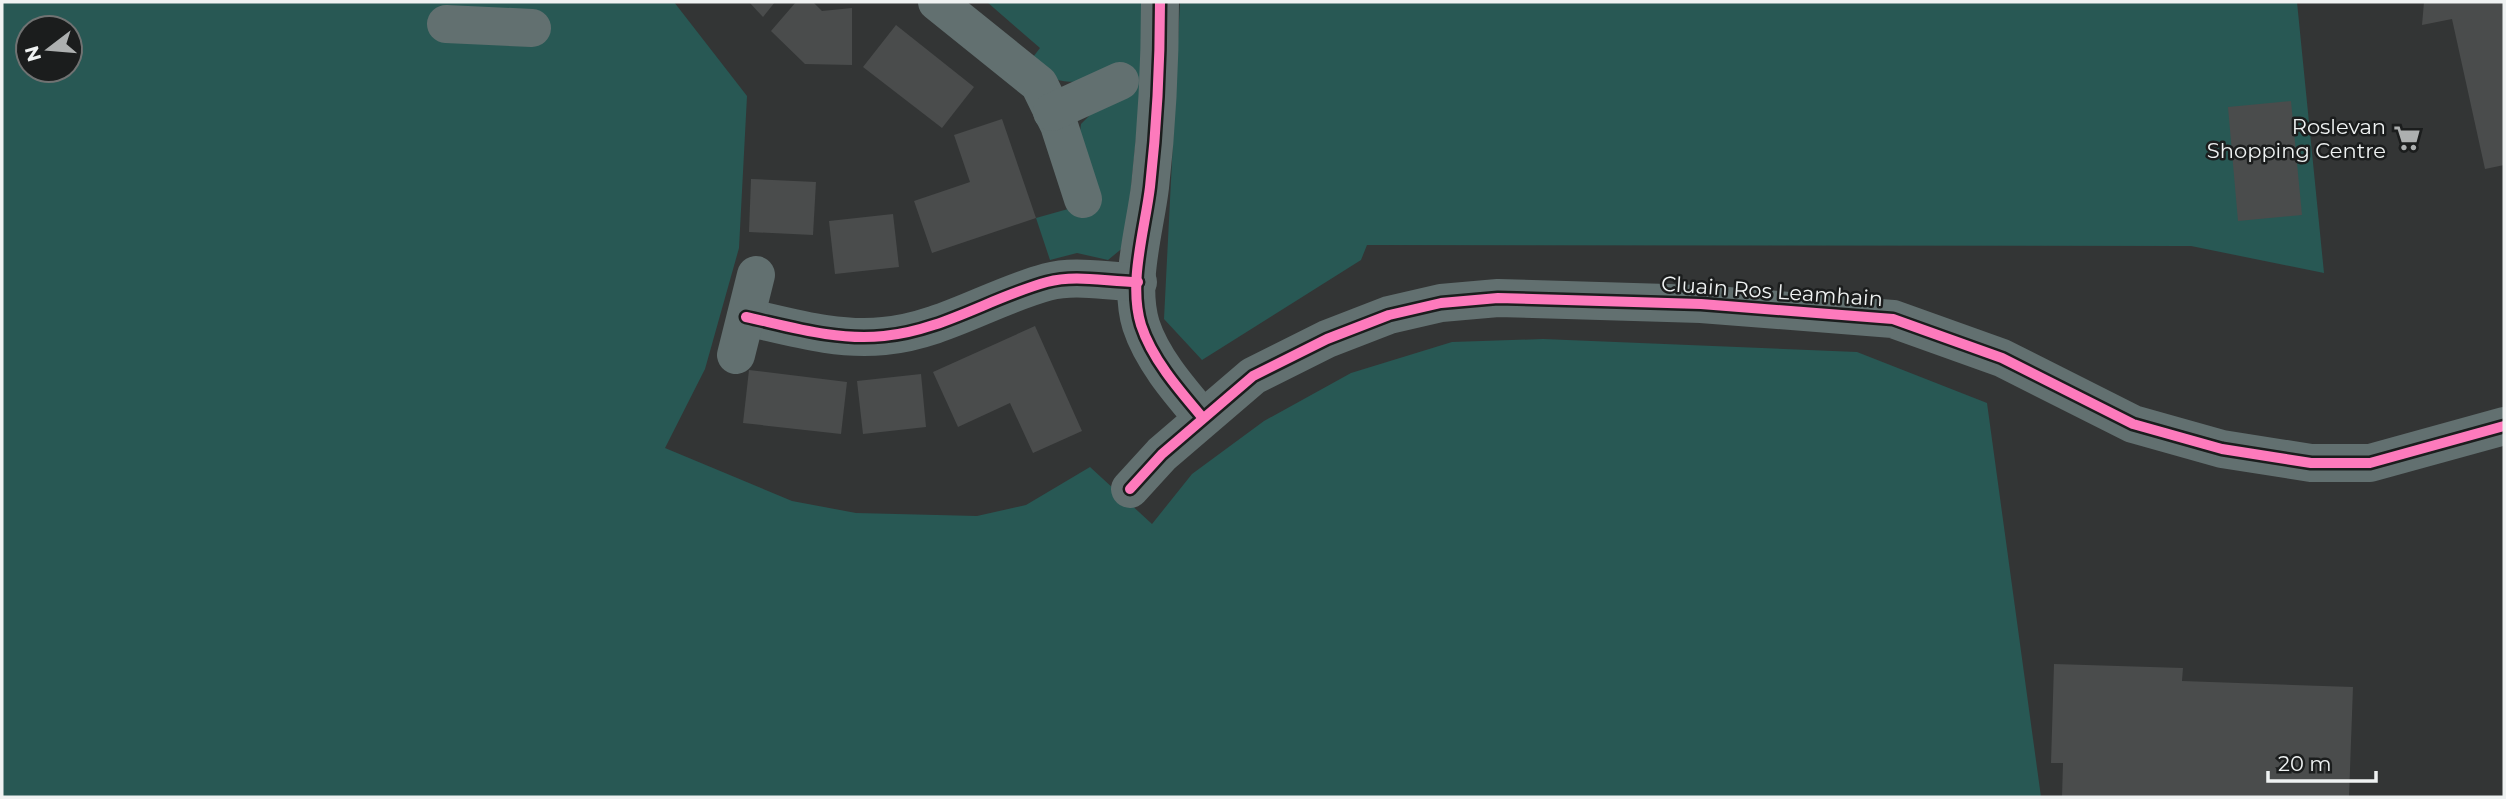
<svg xmlns="http://www.w3.org/2000/svg" width="2506" height="799" font-family="Montserrat,sans-serif">
  <style>
    .green { fill: #285854; fill-rule: evenodd }
    .building { fill: #4a4c4c }
    .lines { fill: none; stroke-linecap: round; stroke-linejoin: round }
    .minor { stroke: #627070; stroke-width: 38 }
    .cycleway-casing { stroke: #1b1d1d; stroke-width: 15 }
    .cycleway { stroke: #fd7abc; stroke-width: 10 }
    .labels { text-anchor: middle; dominant-baseline: central; stroke-width: 5; stroke-linejoin: round; paint-order: stroke }
    .poi-label { font-size: 21px; fill: #eff2f2; stroke: #1b1d1d; text-anchor: end }
    .street-label { font-size: 21px; fill: #eff2f2; stroke: #1b1d1d }
  </style>
  <rect width="100%" height="100%" fill="#333535"/>
  <g class="green">
    <path d="M2,2H674L747,96L739,248L705,369L665,448L792,501L856,513L977,516L1026,505L1090,467L1152,524L1192,474L1264,421L1351,373L1452,342L1543,339L1857,352L1987,403L2041,797H2ZM28,28H70V70H28Z"/>
    <path d="M987,2H1145L1149,11L1125,246L1108,260L1077,253L1050,260L1036,218L1100,200L1079,140L1081,124L1097,108L1083,80C1059,86 1048,76 1030,61L1040,48Z"/>
    <polygon points="1180,2 2297,2 2324,273 2191,246 1367,245 1361,260 1202,360 1164,319"/>
  </g>
  <g class="building">
    <polygon points="749,2 775,2 763,17"/>
    <polygon points="796,2 813,2 822,11 852,8 852,65 805,64 771,31"/>
    <polygon points="2424,2 2504,2 2504,165 2485,169 2452,19 2422,25"/>
    <polygon points="896,25 974,87 942,128 863,67"/>
    <polygon points="2291,101 2302,215 2238,221 2228,107"/>
    <polygon points="1002,119 1036,218 932,253 914,201 970,182 954,135"/>
    <polygon points="751,179 816,182 813,235 749,232"/>
    <polygon points="893,214 899,267 835,274 829,221"/>
    <polygon points="1035,326 1082,431 1033,453 1010,403 958,427 933,372"/>
    <polygon points="749,370 847,382 841,434 743,423"/>
    <polygon points="921,374 926,427 863,434 857,381"/>
    <polygon points="2054,664 2183,668 2182,681 2353,687 2349,797 2062,797 2063,763 2051,763"/>
  </g>
  <g class="lines">
    <g class="minor">
      <polyline points="937,2 1039,84 1059,125 1083,199"/>
      <path d="M1160,2C1160,64 1157,125 1150,187C1145,229 1128,283 1141,325C1152,359 1179,390 1202,417"/>
      <polyline points="446,24 532,28"/>
      <polyline points="1052,112 1120,81"/>
      <path d="M746,317C791,327 837,341 884,336C941,331 992,297 1047,282C1076,274 1108,282 1138,282"/>
      <polyline points="736,355 756,275"/>
      <polyline points="1130,489 1162,454 1253,376 1327,339 1389,315 1441,303 1498,298 1701,304 1893,319 2002,358 2133,424 2222,449 2311,463 2370,463 2504,426"/>
    </g>
    <defs>
      <g id="cycleway">
        <path d="M1160,2C1160,64 1157,125 1150,187C1145,229 1128,283 1141,325C1152,359 1179,390 1202,417"/>
        <path d="M746,317C791,327 837,341 884,336C941,331 992,297 1047,282C1076,274 1108,282 1138,282"/>
        <polyline points="1130,489 1162,454 1253,376 1327,339 1389,315 1441,303 1498,298 1701,304 1893,319 2002,358 2133,424 2222,449 2311,463 2370,463 2504,426"/>
      </g>
    </defs>
    <use href="#cycleway" class="cycleway-casing"/>
    <use href="#cycleway" class="cycleway"/>
  </g>
  <defs>
    <symbol id="supermarket-bare" viewBox="-9 -9 18 18"><path d="M-6-5.5h2.5l.6 2H6L4.5 2H-2.5L-4.4-4H-6ZM-1.5 3.2a1.3 1.3 0 1 0 .1 0ZM3 3.2a1.3 1.3 0 1 0 .1 0Z" fill="#adb0b0" stroke="#1b1d1d" stroke-width="2.5" paint-order="stroke"/></symbol>
  </defs>
  <g fill-rule="evenodd">
    <use href="#supermarket-bare" x="2388" y="119" width="38" height="38"/>
  </g>
  <g class="labels">
    <g class="poi-label">
      <text x="2386" y="126">Roslevan<tspan x="2386" dy="24">Shopping Centre</tspan></text>
    </g>
    <g class="street-label">
      <text transform="translate(1772 291) rotate(4)">Cluain Ros Leamhain</text>
    </g>
  </g>
  <rect width="2506" height="799" fill="none" stroke="#eff2f2" stroke-width="7"/>
  <g transform="translate(49 49) rotate(254)"><circle r="33" fill="#1b1d1d" stroke="#707272" stroke-width="2"/>
  <path d="M0-5L12 26L0 18L-12 26Z" fill="#adb0b0"/>
  <text y="-10" font-size="19" font-weight="bold" text-anchor="middle" fill="#eff2f2">N</text>
  </g>
  <path d="M2268 771v10h108v-10" fill="none" stroke="#eff2f2" stroke-width="3.5"/>
  <text x="2278" y="771" font-size="21" fill="#eff2f2" stroke="#1b1d1d" stroke-width="5" paint-order="stroke">20 m</text>
</svg>
